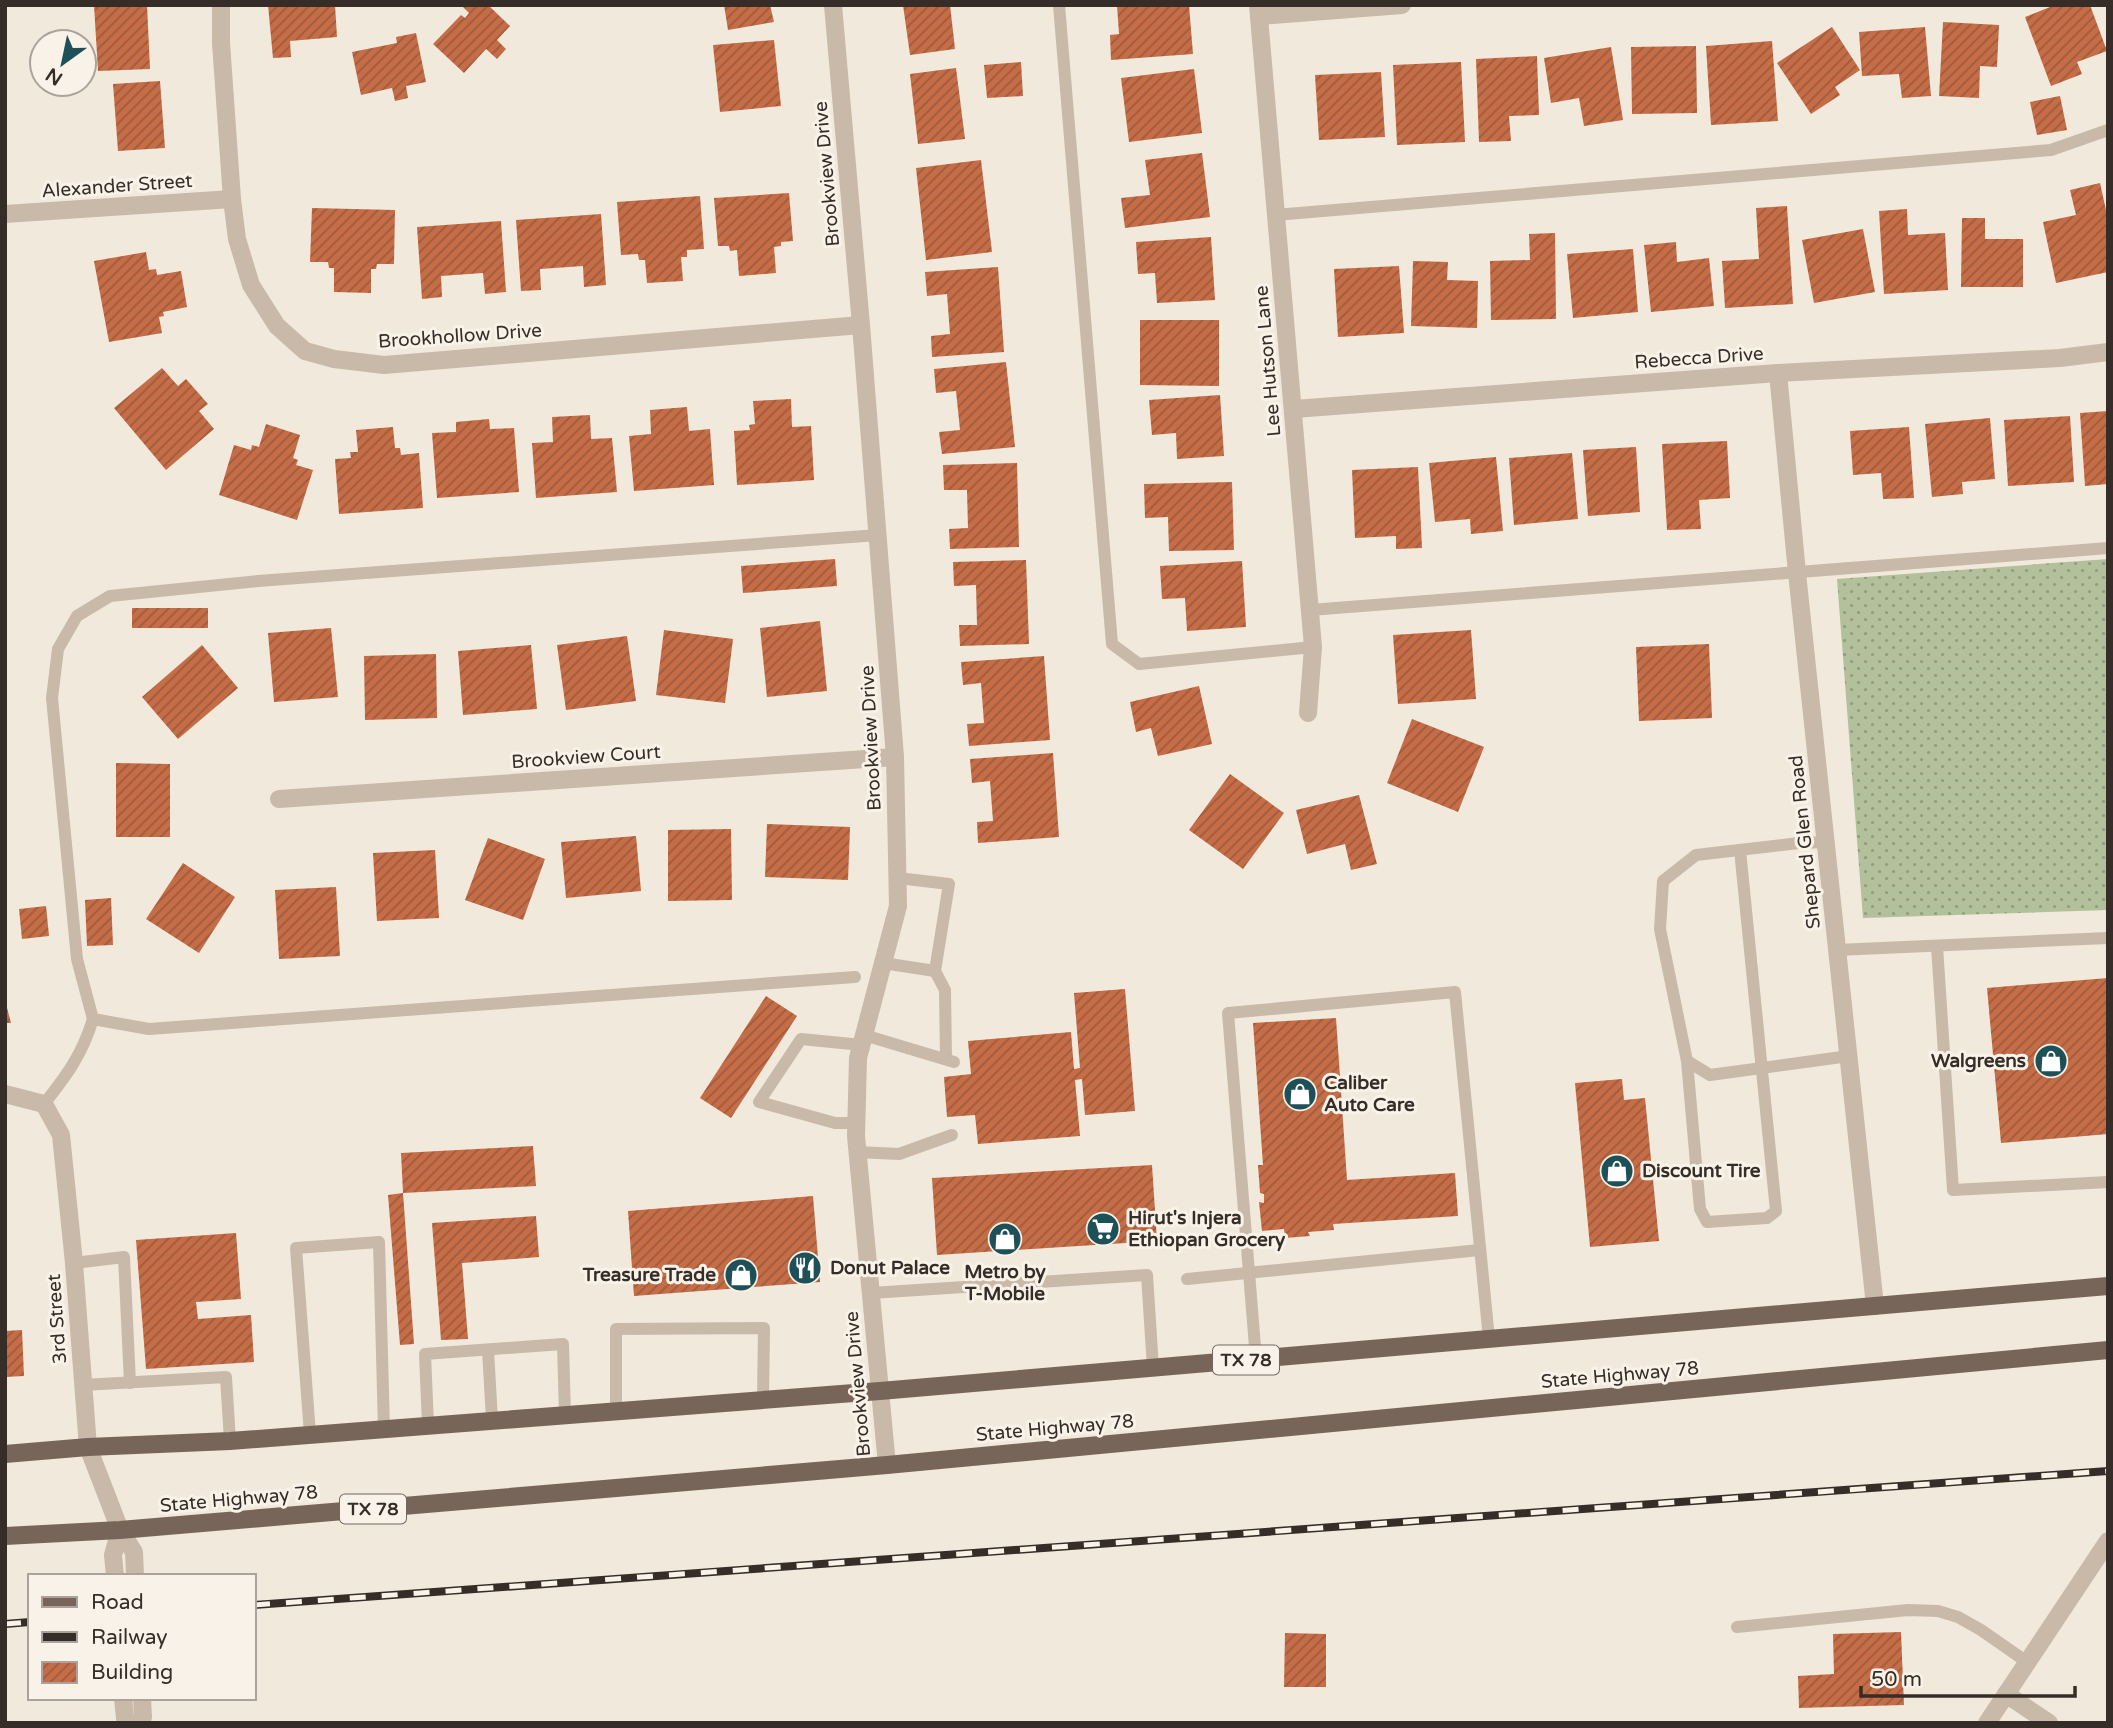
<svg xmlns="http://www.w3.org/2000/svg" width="2113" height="1728" font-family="'Varela Round',sans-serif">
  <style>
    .grass { fill: url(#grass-dots) }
    .building { fill: url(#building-hatch) }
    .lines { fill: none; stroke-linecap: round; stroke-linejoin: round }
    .service { stroke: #c9b9a8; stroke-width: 12 }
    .minor { stroke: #c9b9a8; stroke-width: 18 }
    .tertiary { stroke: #c9b9a8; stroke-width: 18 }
    .primary { stroke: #786559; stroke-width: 18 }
    .rail-casing { stroke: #362d28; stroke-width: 8 }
    .rail { stroke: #f9f2e8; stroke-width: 5; stroke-dasharray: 16; stroke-linecap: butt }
    .labels { text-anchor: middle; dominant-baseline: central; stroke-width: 6; stroke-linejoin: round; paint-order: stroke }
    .shield { fill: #f9f2e8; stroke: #706862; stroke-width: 2 }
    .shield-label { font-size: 18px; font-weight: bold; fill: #362d28 }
    .street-label { font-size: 19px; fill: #362d28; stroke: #f9f2e8 }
    .poi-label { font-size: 19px; font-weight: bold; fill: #362d28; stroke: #f9f2e8; text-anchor: start }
  </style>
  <defs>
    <pattern id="grass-dots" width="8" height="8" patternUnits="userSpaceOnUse" patternTransform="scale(1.75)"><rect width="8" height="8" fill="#b2c09c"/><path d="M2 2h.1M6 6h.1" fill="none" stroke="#929c7f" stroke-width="1.8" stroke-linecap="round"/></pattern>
    <pattern id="building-hatch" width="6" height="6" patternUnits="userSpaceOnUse" patternTransform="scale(1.75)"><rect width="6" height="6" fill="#c46d47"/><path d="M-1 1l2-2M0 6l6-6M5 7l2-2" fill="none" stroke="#a05a3b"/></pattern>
  </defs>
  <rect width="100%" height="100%" fill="#f1e9dc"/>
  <polygon class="grass" points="2108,559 2108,910 1863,918 1837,579"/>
  <g class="building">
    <polygon points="94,5 147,5 150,69 98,71"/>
    <polygon points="268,5 335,5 337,37 290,41 291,57 273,58"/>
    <polygon points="461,5 488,5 510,26 497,40 506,49 497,59 486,49 464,73 433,44 461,15 465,18 469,13"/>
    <polygon points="724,5 770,5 774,22 728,30"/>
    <polygon points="903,5 950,5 955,49 910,55"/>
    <polygon points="1117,5 1189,5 1193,54 1111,60 1110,35 1119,34"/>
    <polygon points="2055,5 2090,5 2107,51 2077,62 2082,74 2051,86 2025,17"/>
    <polygon points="1943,22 1999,25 1997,67 1980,66 1979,98 1939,96"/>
    <polygon points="1832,27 1860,70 1835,87 1840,95 1811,114 1777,63"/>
    <polygon points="1925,27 1931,96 1902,98 1899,74 1862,76 1859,32"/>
    <polygon points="416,33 426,82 406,86 408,98 395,101 392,88 361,95 352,52 397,43 396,37"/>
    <polygon points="774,40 781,106 720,112 713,45"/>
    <polygon points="1772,41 1778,121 1711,125 1706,46"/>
    <polygon points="1696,46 1697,113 1632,114 1631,47"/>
    <polygon points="1611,47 1623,120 1584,126 1579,98 1551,103 1544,58"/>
    <polygon points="1537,56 1539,115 1509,116 1511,141 1479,142 1476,59"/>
    <polygon points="1021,62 1023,96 987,98 984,65"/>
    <polygon points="1461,62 1465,142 1397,145 1393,65"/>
    <polygon points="956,68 965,139 918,144 910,74"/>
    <polygon points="1194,69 1202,133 1129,142 1121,78"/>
    <polygon points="1381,72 1385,137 1319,140 1315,75"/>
    <polygon points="160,81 165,148 118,151 113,84"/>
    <polygon points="2060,96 2067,130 2037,135 2030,102"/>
    <polygon points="1202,153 1210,217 1125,228 1121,198 1150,195 1145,160"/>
    <polygon points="981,160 992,252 926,260 916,168"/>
    <polygon points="2100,183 2108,219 2108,272 2056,283 2043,222 2076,215 2070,190"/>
    <polygon points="789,193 793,241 781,242 781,246 774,247 776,273 739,276 737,250 730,251 729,246 718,246 714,198"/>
    <polygon points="700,196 704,249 687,250 687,257 681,257 683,281 647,283 645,260 639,260 638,254 621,255 617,202"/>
    <polygon points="1787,206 1793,304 1725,308 1722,261 1759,259 1756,208"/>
    <polygon points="312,208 395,210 394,264 377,264 376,269 371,269 371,293 334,292 334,268 329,268 328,262 310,262"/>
    <polygon points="1907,209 1908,235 1945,233 1948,290 1884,294 1879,211"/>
    <polygon points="601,214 606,285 584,287 583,266 540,269 541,290 521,291 516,220"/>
    <polygon points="1962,218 1985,218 1985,239 2023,239 2023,287 1961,287"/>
    <polygon points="501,221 506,292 485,294 483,273 441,276 442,297 422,299 417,227"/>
    <polygon points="1863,229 1875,292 1814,303 1802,240"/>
    <polygon points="1555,233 1556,319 1491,320 1490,261 1530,260 1529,234"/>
    <polygon points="1211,237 1215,300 1157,303 1155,273 1138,274 1136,242"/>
    <polygon points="1676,242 1677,262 1709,258 1714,306 1651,312 1644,245"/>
    <polygon points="1633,249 1638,312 1573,318 1567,254"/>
    <polygon points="146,252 149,270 156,269 157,275 181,271 187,307 163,312 164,316 159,317 162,333 109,342 94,261"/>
    <polygon points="1413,261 1448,262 1447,280 1478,281 1477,328 1411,326"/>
    <polygon points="1399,266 1404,333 1338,337 1334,269"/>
    <polygon points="998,267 1004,352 932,357 931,336 950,334 947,294 927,296 925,272"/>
    <polygon points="1140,320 1219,320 1219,386 1140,385"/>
    <polygon points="1006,362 1015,447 942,454 939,432 960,430 956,391 936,393 934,369"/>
    <polygon points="162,368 178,386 186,379 208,404 199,411 214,429 166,470 114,408"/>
    <polygon points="1220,395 1224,456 1177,459 1176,433 1152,435 1149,400"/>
    <polygon points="791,399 792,427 811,426 814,480 737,485 734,431 750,430 749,425 755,424 753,401"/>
    <polygon points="687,407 689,431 710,429 714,485 634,491 629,436 651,434 650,410"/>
    <polygon points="2108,411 2108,484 2085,486 2080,413"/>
    <polygon points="590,415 591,439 612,438 617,492 536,498 532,443 553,442 552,417"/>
    <polygon points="2070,416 2074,482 2008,486 2004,420"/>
    <polygon points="1990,418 1995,479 1962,482 1963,494 1932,497 1925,424"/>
    <polygon points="489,419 490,429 514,428 519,492 437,498 432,433 456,432 456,422"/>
    <polygon points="266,424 300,435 293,458 298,460 296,465 313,470 297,520 219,495 234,445 251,450 252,445 259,447"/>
    <polygon points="393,427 395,448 400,448 401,455 419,453 423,508 339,514 335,459 351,458 350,452 358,452 356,430"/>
    <polygon points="1909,427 1914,498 1883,499 1881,473 1853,475 1850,431"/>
    <polygon points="1727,441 1730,498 1699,500 1701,529 1667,530 1662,444"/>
    <polygon points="1636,447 1640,512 1588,516 1583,450"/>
    <polygon points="1572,453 1578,519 1514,525 1509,458"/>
    <polygon points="1496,457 1503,531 1471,534 1470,519 1435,522 1429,463"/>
    <polygon points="1017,463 1019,547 950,549 949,529 968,528 967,490 944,490 943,465"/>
    <polygon points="1418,467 1422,548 1396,549 1396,536 1355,538 1352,470"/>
    <polygon points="1232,482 1234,550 1169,551 1168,517 1145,518 1144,484"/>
    <polygon points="835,559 837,586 743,593 741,566"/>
    <polygon points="1026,560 1029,644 960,646 959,625 977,625 976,585 954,586 953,562"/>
    <polygon points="1242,561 1246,627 1187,631 1185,598 1162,599 1160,566"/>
    <rect x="132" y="608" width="76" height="20"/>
    <polygon points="820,621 827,691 767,697 760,628"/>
    <polygon points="331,628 338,697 274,702 268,633"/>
    <polygon points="664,630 733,639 725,703 656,695"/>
    <polygon points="1471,630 1476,699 1398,704 1393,635"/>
    <polygon points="627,636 636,701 566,710 557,645"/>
    <polygon points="1709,644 1712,718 1639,721 1636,647"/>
    <polygon points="202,645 238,688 178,739 142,697"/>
    <polygon points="531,645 537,709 463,715 458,651"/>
    <polygon points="436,654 437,718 365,720 364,656"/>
    <polygon points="1044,656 1050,740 969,746 967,724 984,723 981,683 963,685 961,662"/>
    <polygon points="1199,686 1212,744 1158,756 1151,728 1136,732 1130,702"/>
    <polygon points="1412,719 1484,747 1458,812 1387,783"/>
    <polygon points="1053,753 1059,837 978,843 977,822 993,821 990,781 972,783 970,759"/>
    <polygon points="116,763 170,764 170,837 116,837"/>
    <polygon points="1230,774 1284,813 1243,869 1189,830"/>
    <polygon points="1359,795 1377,864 1351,870 1345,844 1307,854 1296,810"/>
    <polygon points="767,824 850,827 848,880 765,877"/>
    <polygon points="731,829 732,900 668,901 668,830"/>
    <polygon points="636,836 641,891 566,898 561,842"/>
    <polygon points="488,838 545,859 523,920 465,900"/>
    <polygon points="435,850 439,918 377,921 373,853"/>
    <polygon points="183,863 235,897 199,953 146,919"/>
    <polygon points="336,887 340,956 279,959 275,890"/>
    <polygon points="111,898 113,945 87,946 85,900"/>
    <polygon points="46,906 49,936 22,939 19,909"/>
    <polygon points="2108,978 2108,1134 2001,1143 1987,988"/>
    <polygon points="1125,989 1135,1111 1085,1115 1082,1079 1075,1080 1080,1136 978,1144 975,1115 947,1117 944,1077 971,1074 968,1041 1071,1032 1074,1069 1080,1068 1074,993"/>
    <polygon points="766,996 797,1016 731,1118 700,1098"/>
    <polygon points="5,1000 11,1023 5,1023"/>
    <polygon points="1336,1018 1347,1180 1455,1173 1458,1216 1333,1224 1334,1230 1308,1232 1310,1236 1285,1238 1284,1229 1262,1231 1259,1202 1264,1203 1264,1194 1260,1193 1258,1165 1263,1165 1253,1023"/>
    <polygon points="1622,1079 1624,1100 1645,1098 1659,1241 1590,1247 1575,1083"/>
    <polygon points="533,1146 536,1186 403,1193 401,1153"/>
    <polygon points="1152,1165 1157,1241 937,1255 932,1178"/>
    <polygon points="403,1193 414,1344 400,1345 388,1195"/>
    <polygon points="813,1196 820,1282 634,1296 628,1211"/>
    <polygon points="536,1216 539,1257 462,1263 468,1339 441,1340 432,1223"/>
    <polygon points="236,1233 241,1299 196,1302 198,1319 251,1315 254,1362 146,1369 136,1240"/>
    <polygon points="22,1330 24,1376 5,1377 5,1331"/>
    <polygon points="1901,1632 1904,1705 1799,1708 1798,1676 1834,1674 1833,1634"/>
    <polygon points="1285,1633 1326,1634 1326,1687 1284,1687"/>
  </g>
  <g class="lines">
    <g class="service">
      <polyline points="1059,5 1112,644 1139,664 1313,647"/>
      <polyline points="1275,215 2051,150 2108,130"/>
      <polyline points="1310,610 2108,548"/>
      <polyline points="1826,842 1799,843 1696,855 1663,881 1660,929 1687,1061 1710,1075 1849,1056"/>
      <polyline points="1937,946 1953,1190 2108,1182"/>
      <polyline points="1837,950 2108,938"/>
      <polyline points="883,963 935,971 949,884 898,878"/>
      <polyline points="935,971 945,990 946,1059"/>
      <polyline points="855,977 149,1029 93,1019 77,959 52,698 58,649 77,616 110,596 258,581 878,535"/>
      <polyline points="864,1035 954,1062"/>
      <polyline points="1687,1061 1700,1209 1707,1222 1767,1218 1776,1211 1740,850"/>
      <path d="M44,1104C67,1075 82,1055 93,1019"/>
      <polyline points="856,1123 835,1123 759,1102 801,1039 862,1045"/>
      <polyline points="857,1152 899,1154 952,1135"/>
      <polyline points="74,1263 124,1257 130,1383"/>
      <polyline points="1187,1279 1480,1250"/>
      <polyline points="871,1293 1147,1275 1153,1368"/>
      <polyline points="488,1350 492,1420"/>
      <polyline points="1256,1359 1228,1013 1455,992 1489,1339"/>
      <polyline points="83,1385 226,1377 230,1441"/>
      <polyline points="616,1411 616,1329 764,1328 763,1399"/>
      <polyline points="428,1425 425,1354 563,1344 565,1415"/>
      <polyline points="310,1434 296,1248 379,1242 384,1429"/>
      <polyline points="1737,1627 1908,1610 1938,1611 1958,1617 1981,1630 2027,1662"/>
    </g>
    <g class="minor">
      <polyline points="221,5 221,43 232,199 237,239 251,285 277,326 305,351 334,359 384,365 861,325"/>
      <polyline points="833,5 861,325 895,757 898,906 858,1058 856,1136 887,1465"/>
      <polyline points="1258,5 1313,647 1308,713"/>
      <polyline points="1259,16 1402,5"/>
      <polyline points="5,214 232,199"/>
      <polyline points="1778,373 1797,573 1875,1306"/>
      <polyline points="1294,409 1778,373 2060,358 2108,352"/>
      <polyline points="279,799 895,757"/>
      <polyline points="5,1094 44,1104 61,1135 74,1263 88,1447"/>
      <polyline points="2006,1694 2049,1723"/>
      <polyline points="1987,1723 2108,1541"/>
    </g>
    <g class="tertiary">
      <polyline points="88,1447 120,1530 134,1552 135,1576"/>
      <polyline points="115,1576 113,1555 120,1530"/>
      <polyline points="123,1698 125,1718 128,1723"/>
      <polyline points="140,1723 143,1717 142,1698"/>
    </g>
    <g class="primary">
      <polyline points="5,1454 88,1447 230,1441 880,1391 2108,1286"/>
      <polyline points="5,1536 120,1530 887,1465 2108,1350"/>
    </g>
    <defs>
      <g id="rail">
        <polyline points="254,1605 2108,1471"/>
        <polyline points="5,1624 30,1622"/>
      </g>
    </defs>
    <use href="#rail" class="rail-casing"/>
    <use href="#rail" class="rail"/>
  </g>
  <defs>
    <symbol id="shop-disc" viewBox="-11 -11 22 22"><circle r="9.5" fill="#1e5057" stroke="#f9f2e8"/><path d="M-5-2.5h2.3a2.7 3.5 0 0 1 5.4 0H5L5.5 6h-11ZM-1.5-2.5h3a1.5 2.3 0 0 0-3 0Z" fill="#fff"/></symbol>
    <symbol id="supermarket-disc" viewBox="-11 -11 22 22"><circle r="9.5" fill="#1e5057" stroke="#f9f2e8"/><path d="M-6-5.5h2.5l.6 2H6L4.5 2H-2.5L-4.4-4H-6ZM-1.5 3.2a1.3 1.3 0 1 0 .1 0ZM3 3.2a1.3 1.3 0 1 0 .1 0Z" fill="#fff"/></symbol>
    <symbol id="restaurant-disc" viewBox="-11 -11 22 22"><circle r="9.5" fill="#1e5057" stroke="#f9f2e8"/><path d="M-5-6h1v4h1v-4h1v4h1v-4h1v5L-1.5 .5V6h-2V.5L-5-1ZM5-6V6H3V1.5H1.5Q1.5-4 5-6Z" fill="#fff"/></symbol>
  </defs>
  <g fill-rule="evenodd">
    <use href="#shop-disc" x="2032" y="1042" width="38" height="38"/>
    <use href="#shop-disc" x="1281" y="1075" width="38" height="38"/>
    <use href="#shop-disc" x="1598" y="1152" width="38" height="38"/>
    <use href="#supermarket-disc" x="1084" y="1210" width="38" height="38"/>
    <use href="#shop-disc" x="986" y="1220" width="38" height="38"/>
    <use href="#restaurant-disc" x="786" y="1249" width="38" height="38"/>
    <use href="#shop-disc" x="722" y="1256" width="38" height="38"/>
  </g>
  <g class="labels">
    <g class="shield">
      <rect x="1213" y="1345.5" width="66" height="29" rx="5"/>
      <rect x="340" y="1494.5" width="66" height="29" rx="5"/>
    </g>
    <g class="shield-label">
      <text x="1246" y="1360">TX 78</text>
      <text x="373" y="1509">TX 78</text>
    </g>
    <g class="street-label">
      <text transform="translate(827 174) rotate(-95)">Brookview Drive</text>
      <text transform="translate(117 186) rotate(-4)">Alexander Street</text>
      <text transform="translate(460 336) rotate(-4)">Brookhollow Drive</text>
      <text transform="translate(1699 358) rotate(-4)">Rebecca Drive</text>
      <text transform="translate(1268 361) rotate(-95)">Lee Hutson Lane</text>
      <text transform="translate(871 738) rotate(-93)">Brookview Drive</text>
      <text transform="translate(586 757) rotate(-4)">Brookview Court</text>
      <text transform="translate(1805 842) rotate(-96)">Shepard Glen Road</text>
      <text transform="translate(57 1319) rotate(-94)">3rd Street</text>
      <text transform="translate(1620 1375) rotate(-5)">State Highway 78</text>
      <text transform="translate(858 1384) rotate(-95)">Brookview Drive</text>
      <text transform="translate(1055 1428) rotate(-5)">State Highway 78</text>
      <text transform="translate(239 1499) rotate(-5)">State Highway 78</text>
    </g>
    <g class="poi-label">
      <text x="2026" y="1061" text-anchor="end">Walgreens</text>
      <text x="1324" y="1083">Caliber<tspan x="1324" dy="22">Auto Care</tspan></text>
      <text x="1642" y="1171">Discount Tire</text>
      <text x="1128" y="1218">Hirut's Injera<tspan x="1128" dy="22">Ethiopan Grocery</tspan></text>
      <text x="830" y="1268">Donut Palace</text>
      <text x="1005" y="1272" text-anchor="middle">Metro by<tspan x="1005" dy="22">T-Mobile</tspan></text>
      <text x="716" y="1275" text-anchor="end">Treasure Trade</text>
    </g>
  </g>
  <rect width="2113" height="1728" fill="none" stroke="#362d28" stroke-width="14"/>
  <rect x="28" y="1574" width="228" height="126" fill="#f9f2e8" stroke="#aba39b" stroke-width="2"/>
  <rect x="42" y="1597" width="35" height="10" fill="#786559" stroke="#aba39b" stroke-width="2"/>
  <text x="91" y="1609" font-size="21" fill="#362d28">Road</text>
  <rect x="42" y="1632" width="35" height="10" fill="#362d28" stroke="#aba39b" stroke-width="2"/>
  <text x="91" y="1644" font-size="21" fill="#362d28">Railway</text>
  <rect x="42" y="1662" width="35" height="21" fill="url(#building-hatch)" stroke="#aba39b" stroke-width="2"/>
  <text x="91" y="1679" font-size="21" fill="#362d28">Building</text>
  <g transform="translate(63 63) rotate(213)"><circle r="33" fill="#f9f2e8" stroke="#aba39b" stroke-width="2"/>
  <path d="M0-5L12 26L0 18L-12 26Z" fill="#1e5057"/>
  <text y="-10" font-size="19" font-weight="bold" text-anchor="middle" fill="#362d28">N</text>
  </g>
  <path d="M1861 1686v10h214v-10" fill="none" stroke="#362d28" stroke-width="3.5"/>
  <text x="1871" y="1686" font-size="21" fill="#362d28" stroke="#f9f2e8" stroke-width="5" paint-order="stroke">50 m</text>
</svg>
